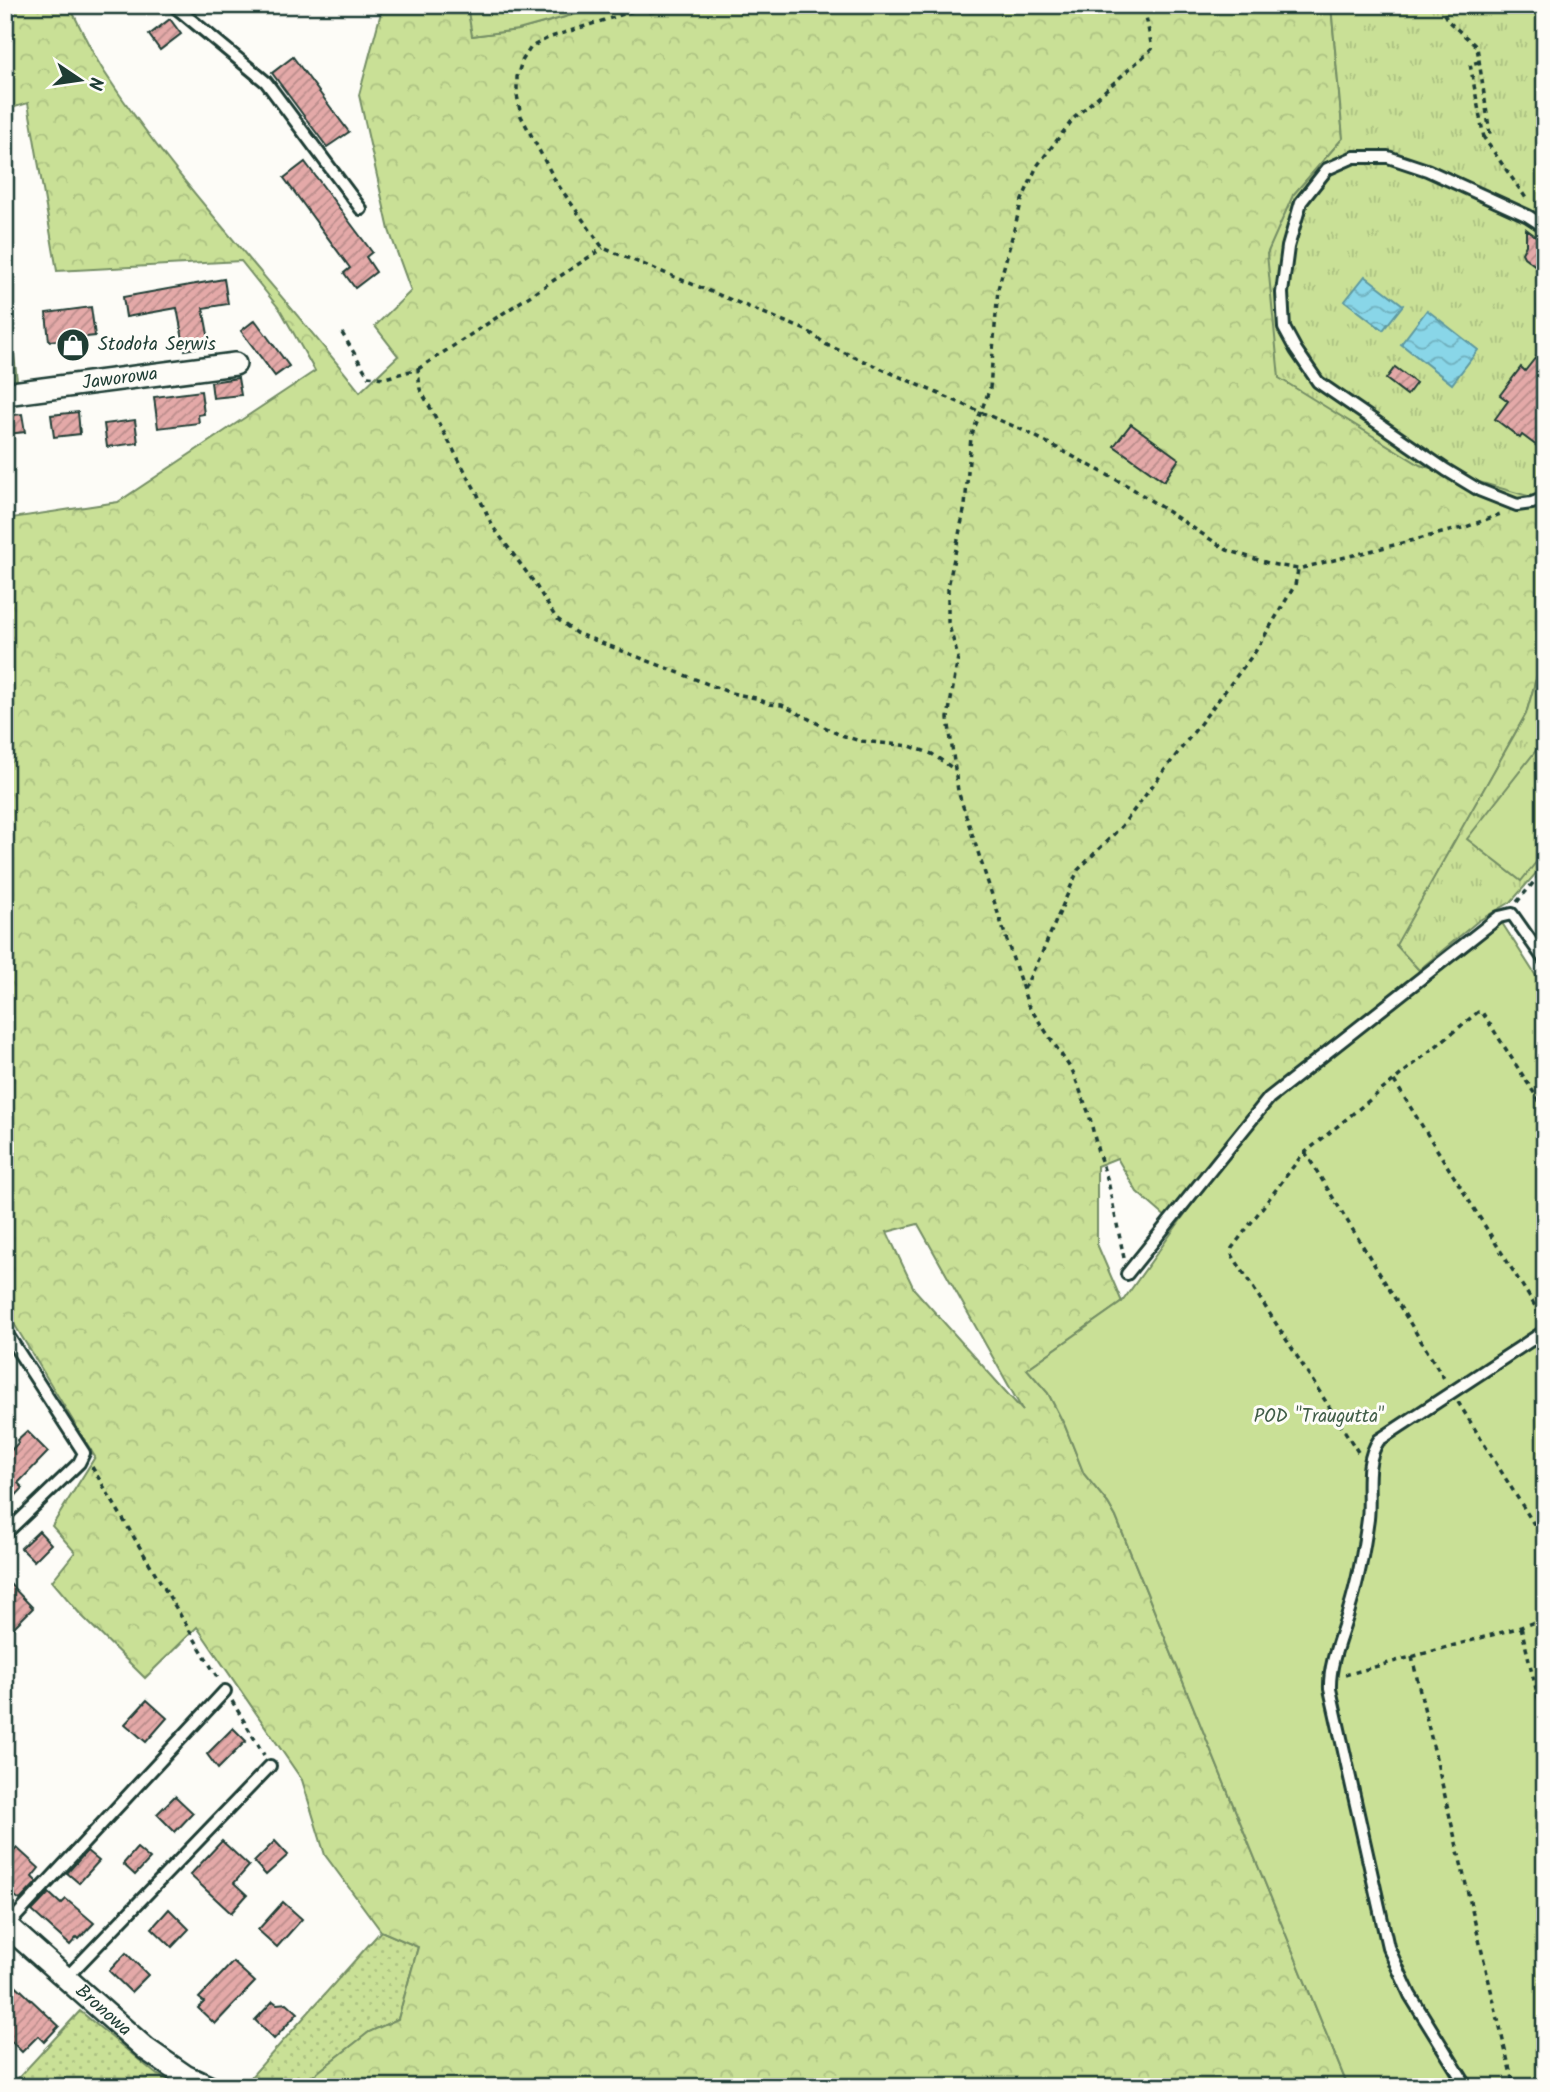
<svg xmlns="http://www.w3.org/2000/svg" width="1550" height="2092" font-family="Kalam,sans-serif">
  <style>
    .grass { fill: url(#grass-dots); stroke: #748e65; stroke-width: 2 }
    .forest { fill: url(#forest-crowns); stroke: #748e65; stroke-width: 2; fill-rule: evenodd }
    .park { fill: url(#park-tufts); stroke: #748e65; stroke-width: 2 }
    .garden { fill: #c9e096; stroke: #748e65; stroke-width: 2 }
    .water { fill: url(#water-waves); stroke: #5f99a0; stroke-width: 2 }
    .building { fill: url(#building-hatch); stroke: #1f3d34; stroke-width: 2 }
    .lines { fill: none; stroke-linecap: round; stroke-linejoin: round }
    .service-casing { stroke: #1f3d34; stroke-width: 16 }
    .minor-casing { stroke: #1f3d34; stroke-width: 26 }
    .path { stroke: #1f3d34; stroke-width: 3.5; stroke-dasharray: 5 5; stroke-linecap: butt }
    .service { stroke: #fdfcf7; stroke-width: 10 }
    .minor { stroke: #fdfcf7; stroke-width: 21 }
    .labels { text-anchor: middle; dominant-baseline: central; stroke-width: 6; stroke-linejoin: round; paint-order: stroke }
    .poi-label { font-size: 19px; fill: #1f3d34; stroke: #fdfcf7; text-anchor: start }
    .street-label { font-size: 19px; fill: #1f3d34; stroke: #fdfcf7 }
    .park-label { font-size: 19px; fill: #415e48; stroke: #fdfcf7 }
  </style>
  <defs>
    <pattern id="grass-dots" width="8" height="8" patternUnits="userSpaceOnUse" patternTransform="scale(1.75)"><rect width="8" height="8" fill="#c9e096"/><path d="M2 2h.1M6 6h.1" fill="none" stroke="#acc182" stroke-width="1.8" stroke-linecap="round"/></pattern>
    <pattern id="forest-crowns" width="20" height="18" patternUnits="userSpaceOnUse" patternTransform="scale(1.75)"><rect width="20" height="18" fill="#c9e096"/><path d="M2 6a3 3 0 1 1 6 0M12 15a3 3 0 1 1 6 0" fill="none" stroke="#acc182"/></pattern>
    <pattern id="park-tufts" width="24" height="20" patternUnits="userSpaceOnUse" patternTransform="scale(1.75)"><rect width="24" height="20" fill="#c9e096"/><path d="M3 7l-1-3M5 7V3M7 7l1-3M15 17l-1-3M17 17v-4M19 17l1-3" fill="none" stroke="#acc182"/></pattern>
    <pattern id="water-waves" width="16" height="10" patternUnits="userSpaceOnUse" patternTransform="scale(1.75)"><rect width="16" height="10" fill="#89d6e8"/><path d="M0 5q4-4 8 0t8 0" fill="none" stroke="#6fafbd"/></pattern>
    <pattern id="building-hatch" width="6" height="6" patternUnits="userSpaceOnUse" patternTransform="scale(1.75)"><rect width="6" height="6" fill="#e4a9a8"/><path d="M-1 1l2-2M0 6l6-6M5 7l2-2" fill="none" stroke="#b88b8a"/></pattern>
  </defs>
  <rect width="100%" height="100%" fill="#fdfcf7"/>
  <filter id="ink" filterUnits="userSpaceOnUse"><feTurbulence type="fractalNoise" baseFrequency=".0143" numOctaves="2"/><feDisplacementMap in="SourceGraphic" scale="14" xChannelSelector="R" yChannelSelector="G"/><feConvolveMatrix kernelMatrix="1 2 1 2 8 2 1 2 1" color-interpolation-filters="sRGB"/></filter>
  <g filter="url(#ink)">
    <g class="grass">
      <polygon points="381,1931 418,1947 398,2019 369,2032 299,2087 242,2087"/>
      <polygon points="80,2011 156,2074 184,2087 10,2087"/>
    </g>
    <g class="forest">
      <path d="M5,5H69C81,28 92,54 107,76C182,189 277,286 360,392L398,356L375,326L411,291L389,230L359,95L383,5H467L473,36L518,30L608,5H648L650,14L675,5H1331L1343,138L1293,195L1545,501V648L1526,714L1397,945L1427,979L1261,1114L1185,1214L1168,1219L1137,1192L1117,1158L1097,1166V1244L1122,1302L1027,1369L1048,1393L1065,1426L1084,1474L1108,1503L1116,1517L1348,2087H299L369,2032L398,2019L418,1947L381,1931L325,1855L302,1780L197,1627L145,1678L80,1614L52,1581L75,1552L52,1526L95,1457L5,1309V519L118,502L315,371L281,311L241,261L57,271L28,103L5,110ZM918,1224L1023,1411L914,1289L887,1232Z"/>
      <polygon points="5,298 7,298 17,380 5,382"/>
    </g>
    <g class="park">
      <polygon points="1331,5 1545,5 1545,501 1420,465 1279,378 1267,254 1293,195 1343,138"/>
      <polygon points="1545,648 1545,863 1511,902 1478,921 1419,970 1396,945 1526,714"/>
    </g>
    <g class="garden">
      <polygon points="467,5 608,5 518,30 472,36"/>
      <polygon points="1545,739 1545,851 1521,881 1467,839"/>
      <polygon points="1502,923 1545,990 1545,2087 1348,2087 1116,1517 1108,1503 1084,1474 1065,1426 1048,1393 1027,1369 1122,1302 1185,1214 1261,1114 1427,979 1460,957"/>
    </g>
    <g class="water">
      <polygon points="1365,276 1403,305 1383,330 1345,301"/>
      <polygon points="1427,310 1478,350 1452,384 1401,344"/>
    </g>
    <g class="building">
      <polygon points="170,19 181,34 160,50 149,35"/>
      <polygon points="293,57 349,132 327,147 272,73"/>
      <polygon points="305,162 372,252 366,257 376,272 355,288 344,273 350,268 284,178"/>
      <polygon points="1526,229 1545,243 1545,273 1524,257 1522,253 1526,245"/>
      <polygon points="224,279 228,304 203,308 210,345 185,350 177,308 126,317 123,297"/>
      <polygon points="91,307 95,336 49,341 46,313"/>
      <polygon points="255,320 289,366 275,376 241,331"/>
      <polygon points="1536,357 1545,363 1545,452 1522,435 1520,438 1495,419 1508,401 1500,395 1521,367 1525,371"/>
      <polygon points="1395,367 1416,383 1407,395 1386,379"/>
      <polygon points="238,378 241,395 213,398 211,382"/>
      <polygon points="201,391 204,414 198,415 199,423 158,428 154,397"/>
      <polygon points="78,412 80,434 54,437 51,415"/>
      <polygon points="22,414 25,432 7,434 5,416"/>
      <polygon points="135,420 138,443 107,447 104,424"/>
      <polygon points="1131,424 1179,459 1164,481 1114,446"/>
      <polygon points="27,1431 48,1452 18,1483 23,1488 5,1507 5,1457 18,1443 17,1440"/>
      <polygon points="39,1531 51,1544 34,1561 21,1548"/>
      <polygon points="5,1579 33,1608 5,1636"/>
      <polygon points="147,1700 167,1718 146,1742 125,1724"/>
      <polygon points="233,1728 246,1741 218,1769 207,1754"/>
      <polygon points="175,1796 193,1813 175,1832 157,1814"/>
      <polygon points="222,1841 249,1866 234,1883 247,1895 231,1913 190,1875"/>
      <polygon points="275,1841 288,1855 266,1875 254,1862"/>
      <polygon points="17,1848 39,1868 32,1877 37,1882 20,1900 5,1888 5,1861"/>
      <polygon points="137,1848 150,1859 135,1875 123,1864"/>
      <polygon points="87,1851 99,1861 79,1883 67,1873"/>
      <polygon points="49,1893 61,1904 66,1899 94,1923 79,1939 77,1937 70,1945 32,1911"/>
      <polygon points="283,1902 302,1919 277,1947 258,1930"/>
      <polygon points="169,1909 189,1929 172,1947 152,1928"/>
      <polygon points="126,1953 148,1975 131,1992 109,1971"/>
      <polygon points="233,1962 255,1982 215,2024 198,2008 204,2002 199,1998"/>
      <polygon points="5,1975 59,2026 44,2042 38,2036 22,2052 5,2035"/>
      <polygon points="273,2001 277,2004 287,2003 298,2013 274,2039 255,2020"/>
    </g>
    <g class="lines">
      <defs>
        <g id="service">
          <polyline points="173,5 266,82 361,209"/>
          <polyline points="1545,227 1528,216 1427,170 1388,157 1354,157 1327,169 1301,202 1288,247 1282,293 1284,328 1296,350 1318,382 1446,470 1479,490 1517,505 1532,503 1545,498"/>
          <polyline points="1127,1274 1269,1098 1499,917 1512,914 1545,961"/>
          <polyline points="5,1331 84,1453 79,1463 5,1534"/>
          <polyline points="7,1926 225,1691"/>
          <polyline points="65,1979 270,1766"/>
          <path d="M1467,2087L1410,1995L1388,1947L1330,1689C1329,1662 1342,1635 1349,1610C1358,1581 1364,1549 1368,1519C1371,1492 1363,1463 1379,1440L1545,1331"/>
        </g>
        <g id="minor">
          <path id="s1" d="M5,394L235,364"/>
          <path id="s2" d="M5,1924L146,2049L185,2076L209,2087"/>
        </g>
      </defs>
      <use href="#service" class="service-casing"/>
      <use href="#minor" class="minor-casing"/>
      <g class="path">
        <polyline points="652,5 548,38 531,47 522,61 517,77 517,95 521,116 556,182 603,248 808,331 827,345 1029,433 1130,487 1227,550 1271,564 1298,569 1466,527 1503,513"/>
        <polyline points="1439,5 1448,21 1477,47 1490,134 1484,138 1528,201"/>
        <polyline points="1479,62 1470,64 1484,138"/>
        <polyline points="342,333 368,376 385,378 418,369 420,389 477,493 493,527 533,581 556,618 576,633 731,693 756,698 769,704 782,705 838,734 860,741 910,746 932,754 954,769"/>
        <polyline points="418,369 603,248"/>
        <polyline points="1517,902 1545,869"/>
        <polyline points="1024,989 1042,953 1078,870 1121,827 1255,652 1295,585 1298,570"/>
        <polyline points="1394,1081 1542,1317"/>
        <polyline points="1305,1152 1445,1380"/>
        <polyline points="1124,1258 1108,1181 1098,1152 1089,1114 1073,1072 1028,1005 958,791 948,718 958,657 948,622 948,587 965,506 971,437 990,388 998,289 1022,200 1037,166 1074,118 1152,49 1144,5"/>
        <polyline points="1458,1402 1545,1542"/>
        <polyline points="1358,1452 1231,1253 1232,1248 1302,1155 1478,1012 1482,1012 1545,1110"/>
        <polyline points="92,1467 219,1680"/>
        <polyline points="1521,1627 1545,1726"/>
        <polyline points="1412,1657 1514,2087"/>
        <polyline points="1345,1675 1521,1627 1545,1618"/>
        <polyline points="232,1701 264,1755"/>
      </g>
      <use href="#service" class="service"/>
      <use href="#minor" class="minor"/>
    </g>
  </g>
  <defs>
    <symbol id="shop-disc" viewBox="-11 -11 22 22"><circle r="9.5" fill="#1f3d34" stroke="#fdfcf7"/><path d="M-5-2.5h2.3a2.7 3.5 0 0 1 5.4 0H5L5.5 6h-11ZM-1.5-2.5h3a1.5 2.3 0 0 0-3 0Z" fill="#fff"/></symbol>
  </defs>
  <g fill-rule="evenodd">
    <use href="#shop-disc" x="54" y="326" width="38" height="38"/>
  </g>
  <g class="labels">
    <g class="poi-label">
      <text x="98" y="345">Stodoła Serwis</text>
    </g>
    <g class="street-label">
      <text stroke="none"><textPath href="#s1" startOffset="116">Jaworowa</textPath></text>
      <text stroke="none"><textPath href="#s2" startOffset="131">Bronowa</textPath></text>
    </g>
    <g class="park-label">
      <text x="1319" y="1417">POD "Traugutta"</text>
    </g>
  </g>
  <rect width="1550" height="2092" fill="none" stroke="#fdfcf7" stroke-width="28"/>
  <rect x="14" y="14" width="1522" height="2064" fill="none" stroke="#1f3d34" stroke-width="2.5" filter="url(#ink)"/>
  <g transform="translate(80 80) rotate(103)" stroke="#fdfcf7" stroke-width="5" paint-order="stroke">
  <path d="M0-5L12 26L0 18L-12 26Z" fill="#1f3d34"/>
  <text y="-10" font-size="19" font-weight="bold" text-anchor="middle" fill="#1f3d34">N</text>
  </g>
</svg>
